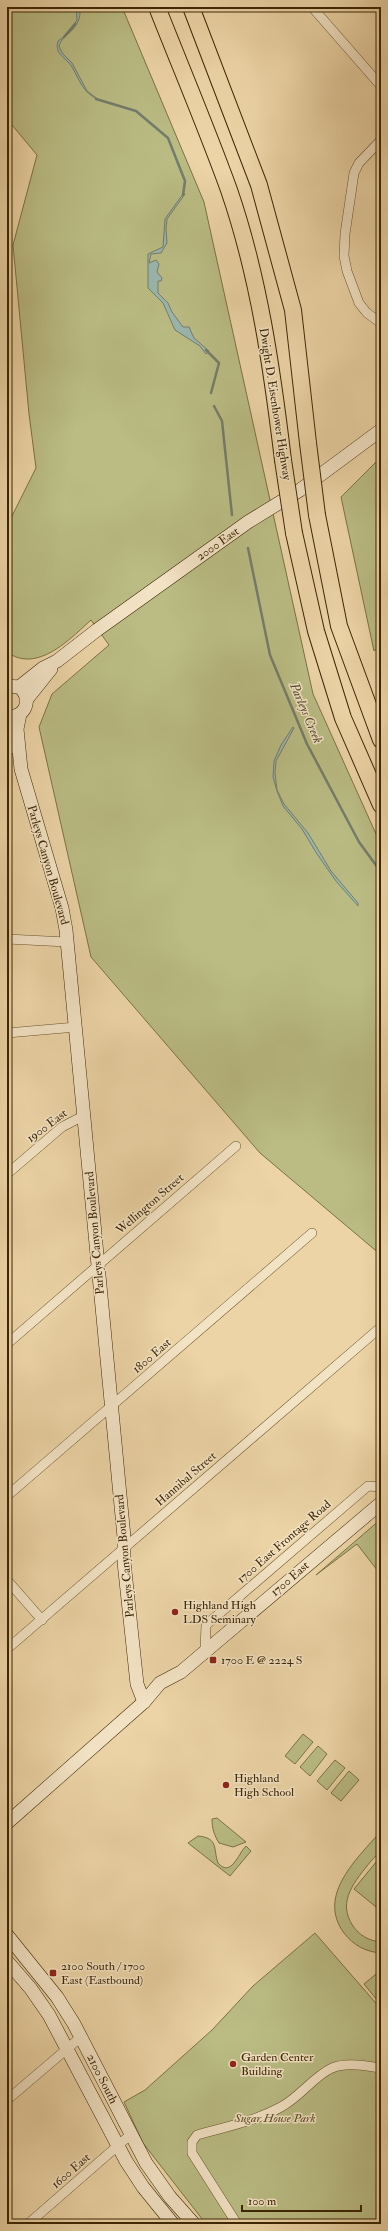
<svg xmlns="http://www.w3.org/2000/svg" width="388" height="2231" font-family="'IM FELL Double Pica',serif">
  <style>
    .green { fill: #babc84; stroke: #7b7144 }
    .water { fill: #9ab7af; stroke: #747d6b }
    .lines { fill: none; stroke-linecap: round; stroke-linejoin: round }
    .stream { stroke: #747d6b; stroke-width: 2.5 }
    .street-casing { stroke: #68522c; stroke-width: 10 }
    .secondary-casing { stroke: #3c2604; stroke-width: 14 }
    .highway-casing { stroke: #3c2604; stroke-width: 18 }
    .street { stroke: #f3e3c5; stroke-width: 9 }
    .secondary { stroke: #f3e3c5; stroke-width: 13 }
    .highway { stroke: #ecd4a6; stroke-width: 16 }
    .highway-bridge-casing { stroke: #3c2604; stroke-width: 18; stroke-linecap: butt }
    .highway-bridge { stroke: #ecd4a6; stroke-width: 16 }
    .poi-dot { fill: #8f2418; stroke: #f3e3c5; stroke-width: 1.5 }
    .labels { text-anchor: middle; dominant-baseline: central; stroke-width: 3; stroke-linejoin: round; paint-order: stroke }
    .street-label { font-size: 12px; fill: #3c2604; stroke: #f3e3c5 }
    .poi-label { font-size: 12px; fill: #3c2604; stroke: #f3e3c5; text-anchor: start }
    .park-label { font-size: 12px; font-style: italic; fill: #5c4c24; stroke: #f3e3c5 }
    .water-label { font-size: 13px; font-style: italic; fill: #544a2f; stroke: #f3e3c5 }
  </style>
  <rect width="100%" height="100%" fill="#ecd4a6"/>
  <filter id="stains"><feTurbulence type="fractalNoise" baseFrequency=".005" numOctaves="4"/><feColorMatrix values="0 0 0 0 .2 0 0 0 0 .09 0 0 0 0 .02 0 0 0 .5 -.17"/></filter>
  <radialGradient id="worn" r=".72"><stop offset=".6" stop-color="#630" stop-opacity="0"/><stop offset="1" stop-color="#630" stop-opacity=".3"/></radialGradient>
  <g class="green">
    <path d="M7,7H122L204,202L313,694L381,845V1255L260,1153L91,957L39,727L52,694L109,645L91,620C70,639 37,674 7,652V526L36,468L29,414L13,245L37,155L7,119Z"/>
    <polygon points="381,457 381,645 374,651 341,497"/>
    <polygon points="381,1519 381,1575 357,1544 316,1575"/>
    <polygon points="303,1734 313,1742 295,1764 285,1756"/>
    <polygon points="318,1746 327,1754 310,1776 300,1767"/>
    <polygon points="335,1760 345,1768 327,1790 317,1781"/>
    <polygon points="349,1771 359,1780 341,1801 331,1793"/>
    <path d="M217,1818L246,1842L233,1847L219,1843C214,1835 212,1828 212,1819Z"/>
    <path d="M381,1831C381,1836 383,1844 381,1849C379,1853 374,1858 371,1861C356,1880 336,1901 353,1926C359,1935 369,1941 381,1942V1953C366,1952 353,1945 344,1933C316,1895 358,1858 381,1831Z"/>
    <path d="M198,1836C219,1838 213,1849 218,1863C231,1878 238,1854 246,1846L251,1851L230,1876L188,1843Z"/>
    <polygon points="381,1856 381,1911 354,1889"/>
    <polygon points="315,1933 381,2009 381,2224 206,2224 143,2143 124,2102 145,2090 212,2030 253,1986"/>
    <polygon points="381,1970 381,2005 364,1984"/>
  </g>
  <g class="water">
    <path d="M76,7H80C82,32 61,33 59,47L63,54L72,63L87,91L99,100C83,93 80,81 72,67C66,57 54,55 58,41L68,34L77,20Z"/>
    <polygon points="183,194 185,194 167,219 166,229 167,243 161,253 151,254 149,263 156,260 159,264 157,272 162,278 161,281 158,281 158,293 168,303 172,312 183,327 189,327 194,338 209,351 206,354 200,346 175,330 163,303 148,288 148,254 163,247 165,219"/>
    <polygon points="293,727 294,728 276,761 275,773 277,790 284,804 308,833 331,871 358,903 358,906 336,881 317,854 302,829 283,806 277,791 273,777 274,761 281,745"/>
  </g>
  <g class="lines">
    <g class="stream">
      <polyline points="64,37 75,24"/>
      <polyline points="96,99 136,111 168,138 185,181 183,195"/>
      <polyline points="206,350 219,363 211,393"/>
      <polyline points="214,406 222,421 232,515"/>
      <polyline points="248,548 270,655 307,744 359,842 381,872"/>
    </g>
    <defs>
      <g id="street">
        <polyline points="312,7 381,86"/>
        <polyline points="381,140 359,163 354,173 345,234 344,256 347,271 359,303 367,313 381,323"/>
        <polyline points="7,939 67,942"/>
        <polyline points="7,1033 76,1027"/>
        <polyline points="7,1174 62,1127 85,1115"/>
        <polyline points="7,1344 236,1146"/>
        <polyline points="7,1496 312,1233"/>
        <polyline points="7,1580 42,1620"/>
        <polyline points="7,1649 381,1327"/>
        <polyline points="205,1651 206,1625 368,1486 381,1487"/>
        <polyline points="7,2100 81,2037"/>
        <polyline points="28,2224 130,2135"/>
        <path d="M237,2224L192,2153V2142L197,2135C226,2127 255,2121 281,2107C300,2097 314,2076 332,2068C347,2062 365,2066 381,2068"/>
      </g>
      <g id="secondary">
        <path d="M7,686L19,687C33,698 26,719 7,716"/>
        <polyline points="19,687 43,668 57,661 97,630 248,522 300,490 381,430"/>
        <polyline points="27,699 51,669"/>
        <polyline points="20,714 17,729 21,769 62,908 66,930 124,1537 124,1562 137,1684 144,1702"/>
        <polyline points="7,727 11,747"/>
        <polyline points="7,1823 144,1702 160,1683 181,1672 381,1503"/>
        <polyline points="7,1935 57,1997 74,2024 146,2163 170,2197 194,2224"/>
        <polyline points="7,1961 31,1989 49,2015 126,2161 143,2187 173,2224"/>
      </g>
      <g id="highway">
        <path d="M157,7C181,68 207,129 229,190C259,277 272,369 283,460"/>
        <polyline points="191,7 259,185 293,310 308,443"/>
        <polyline points="317,515 339,626 381,740"/>
        <polyline points="294,533 316,631 343,718 381,805"/>
      </g>
    </defs>
    <use href="#street" class="street-casing"/>
    <use href="#secondary" class="secondary-casing"/>
    <use href="#highway" class="highway-casing"/>
    <use href="#street" class="street"/>
    <use href="#secondary" class="secondary"/>
    <use href="#highway" class="highway"/>
    <defs>
      <g id="highway-bridge">
        <polyline points="308,443 317,515"/>
        <polyline points="283,460 294,533"/>
      </g>
    </defs>
    <use href="#highway-bridge" class="highway-bridge-casing"/>
    <use href="#highway-bridge" class="highway-bridge"/>
  </g>
  <g class="poi-dot">
    <circle cx="175" cy="1612" r="4"/>
    <rect x="209" y="1656" width="8" height="8" rx="2"/>
    <circle cx="226" cy="1785" r="4"/>
    <rect x="49" y="1969" width="8" height="8" rx="2"/>
    <circle cx="233" cy="2064" r="4"/>
  </g>
  <g class="labels">
    <g class="street-label">
      <text transform="translate(275 404) rotate(81)">Dwight D. Eisenhower Highway</text>
      <text transform="translate(218 544) rotate(-35)">2000 East</text>
      <text transform="translate(48 865) rotate(74)">Parleys Canyon Boulevard</text>
      <text transform="translate(47 1126) rotate(-37)">1900 East</text>
      <text transform="translate(150 1204) rotate(-41)">Wellington Street</text>
      <text transform="translate(95 1233) rotate(-95)">Parleys Canyon Boulevard</text>
      <text transform="translate(152 1356) rotate(-41)">1800 East</text>
      <text transform="translate(186 1479) rotate(-41)">Hannibal Street</text>
      <text transform="translate(284 1542) rotate(-41)">1700 East Frontage Road</text>
      <text transform="translate(125 1556) rotate(-95)">Parleys Canyon Boulevard</text>
      <text transform="translate(290 1579) rotate(-41)">1700 East</text>
      <text transform="translate(102 2079) rotate(63)">2100 South</text>
      <text transform="translate(71 2171) rotate(-41)">1600 East</text>
    </g>
    <g class="poi-label">
      <text x="183" y="1605">Highland High<tspan x="183" dy="14">LDS Seminary</tspan></text>
      <text x="221" y="1660">1700 E @ 2224 S</text>
      <text x="234" y="1778">Highland<tspan x="234" dy="14">High School</tspan></text>
      <text x="61" y="1966">2100 South / 1700<tspan x="61" dy="14">East (Eastbound)</tspan></text>
      <text x="241" y="2057">Garden Center<tspan x="241" dy="14">Building</tspan></text>
    </g>
    <g class="park-label">
      <text x="275" y="2118">Sugar House Park</text>
    </g>
    <g class="water-label">
      <text transform="translate(306 713) rotate(67)">Parleys Creek</text>
    </g>
  </g>
  <rect width="388" height="2231" fill="none" stroke="#ecd4a6" stroke-width="24"/>
  <rect x="8" y="8" width="372" height="2215" fill="none" stroke="#3c2604" stroke-width="2"/>
  <rect x="12" y="12" width="364" height="2207" fill="none" stroke="#3c2604"/>
  <path d="M242 2205v6h119v-6" fill="none" stroke="#3c2604" stroke-width="2"/>
  <text x="248" y="2205" font-size="12" fill="#3c2604" stroke="#f3e3c5" stroke-width="3" paint-order="stroke">100 m</text>
  <rect width="100%" height="100%" filter="url(#stains)"/>
  <rect width="100%" height="100%" fill="url(#worn)"/>
</svg>
